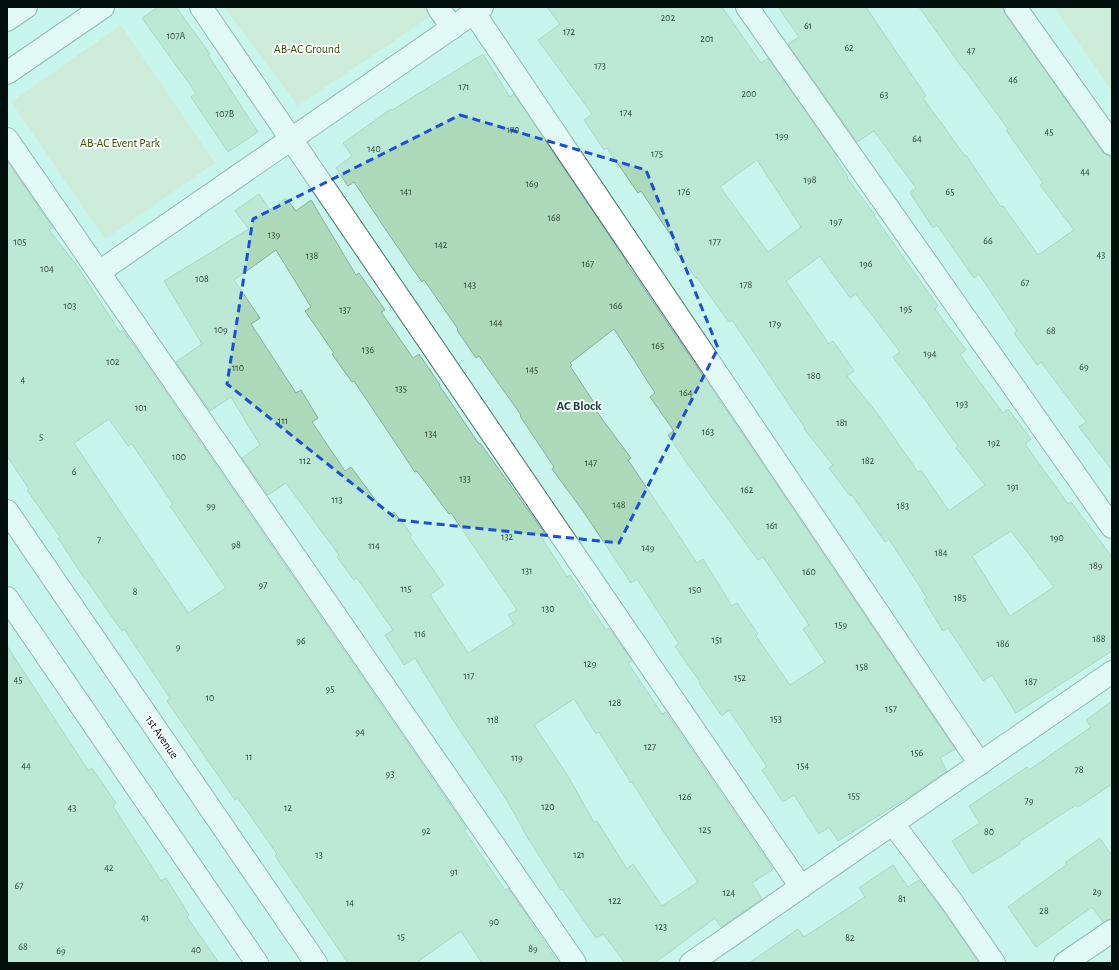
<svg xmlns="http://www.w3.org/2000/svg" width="1119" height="970" font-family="'Alegreya Sans',sans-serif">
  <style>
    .green { fill: #d3e1c1 }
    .building { fill: #abd9b9; stroke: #8cad96; fill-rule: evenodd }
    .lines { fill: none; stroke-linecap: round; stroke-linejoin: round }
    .minor-casing { stroke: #49736c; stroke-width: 24 }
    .tertiary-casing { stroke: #49736c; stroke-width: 24 }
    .secondary-casing { stroke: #49736c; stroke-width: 24 }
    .minor { stroke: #fff; stroke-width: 22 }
    .tertiary { stroke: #fff; stroke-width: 22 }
    .secondary { stroke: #fff; stroke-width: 22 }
    .marked { fill: none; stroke: #1d4ed8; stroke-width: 3; stroke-dasharray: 8 5; stroke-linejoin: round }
    .labels { text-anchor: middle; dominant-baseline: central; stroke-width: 3.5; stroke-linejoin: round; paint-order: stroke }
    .number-label { font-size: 10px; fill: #2c4238 }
    .park-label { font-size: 12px; fill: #374d06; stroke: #fff }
    .street-label { font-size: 12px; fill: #01100d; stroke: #fff }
    .neighbourhood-label { font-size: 13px; font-weight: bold; fill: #1c4740; stroke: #fff }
  </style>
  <rect width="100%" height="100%" fill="#c8f6ed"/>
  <g class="green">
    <polygon points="224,7 438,7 440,10 298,106"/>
    <polygon points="1054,7 1112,7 1112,92"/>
    <polygon points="121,25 215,163 105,239 11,102"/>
  </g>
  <g class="building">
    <polygon points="158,7 176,7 210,54 208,55 258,132 228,152 191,97 196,93 142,18"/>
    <path d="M547,7H722L761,63L768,58L837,156L835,157L848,177L847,178L875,215L874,216L938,306L935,309L966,350L960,355L1003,413L1008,409L1031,439L1025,444L1068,504L1071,502L1112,557V651L1016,713L992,675L983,681L948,628L943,631L924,600L927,598L889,539L885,542L851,494L850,496L829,468L833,465L804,429L805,428L732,320L729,322L697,278H696L674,249L678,246L641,191L638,193L607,148L604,150L584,120L592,114L538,40L560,24ZM757,160L801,227L768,252L720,187ZM820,256L850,298L856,294L900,352L893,357L929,405V406L958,446L956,448L985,485L949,511L921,470L918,472L877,413L847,376L854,371L833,341L829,344L786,281ZM1011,531L1054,587L1010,616L972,556Z"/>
    <polygon points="778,7 866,7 926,96 923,98 965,156 966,155 1001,207 1003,206 1038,255 1074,230 1040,185 1043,183 1006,130 1008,129 965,70 964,70 919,7 1003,7 1005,14 1102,151 1106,155 1109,156 1112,160 1112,470 1079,427 1086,422 1041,362 1037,365 1014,333 1017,331 979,274 974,278 937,225 933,228 910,193 916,188 874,131 857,142 788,44 799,37"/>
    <path d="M483,54L510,97L514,94L627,262L626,263L639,281L955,749L940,758L947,771L910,796L838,841L829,827L819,834L794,795L783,802L762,770L767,767L729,710L722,716L699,683L700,682L675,646L679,644L637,579L631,583L583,511L552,469L554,467L520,416L521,415L479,356L476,358L457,330L458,329L424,280L422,282L390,236L354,182L348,186L336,168L352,156L343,143L391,109L392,110ZM614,329L655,393L650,397L674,431L668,435L689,466L758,560L763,557L809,625L803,629L825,662L790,685L756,636L758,634L737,603L732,606L703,559L697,563L670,522L628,460L631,458L597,412L599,410L570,366L572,365L570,363Z"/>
    <path d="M7,161L53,228L49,230L75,263L120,332L123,330L467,829L464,830L505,890L508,888L529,918V920L559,963H482L461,931L416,963H348L275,856L277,854L238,798L235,800L167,701L170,698L124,629L122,631L85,578H84L58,538L60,537L27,490L29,489L7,456ZM109,419L128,446L132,444L173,504L170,506L226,588L188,613L74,443Z"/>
    <path d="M259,194L270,210L286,198L296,211L311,200L356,275L359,273L385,310L381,312L413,358L419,354L440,385H439L479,444L480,443L544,532L540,535L567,577L570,575L606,630L609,628L632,661L628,663L662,714L666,712L773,869L752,883L762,899L721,927L715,918L655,963H625L603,934L596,938L562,889L561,890L529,840L508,802L451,717L415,658L404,665L385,635L393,630L357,578L354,580L337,557L339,555L286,483L268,495L242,458L260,445L231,397L210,411L176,362L202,344L164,281L249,229L235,211ZM276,250L311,307L305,311L334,353L332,354L352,382L354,381L415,472L417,471L449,514L451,513L517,610L508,615L514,624L468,653L430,595L444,585L410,537L412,535L394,512L388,517L351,467L345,471L312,422L318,418L301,390L296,393L251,324L260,318L234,280ZM574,699L596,734L599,732L631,783L632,782L663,831L698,882L662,906L633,864L627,869L597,821L594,822L566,773L534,725Z"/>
    <polygon points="7,646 88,770 92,768 116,803 113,806 161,881 166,878 189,915 187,917 219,963 7,963"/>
    <polygon points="1112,701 1112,784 1078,807 1076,805 1019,842 1020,844 972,874 952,841 980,823 969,806 1027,767 1029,770 1091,727 1086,720"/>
    <polygon points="1100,838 1112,856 1112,919 1103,922 1092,907 1036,947 1008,907 1066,865 1066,862"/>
    <polygon points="893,865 908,887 919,880 942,909 979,963 749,963 798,929 804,937 865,897 859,888"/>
  </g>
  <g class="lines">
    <defs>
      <g id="minor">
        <polyline points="201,7 801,887"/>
        <polyline points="438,7 452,28"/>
        <polyline points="747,7 1112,527"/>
        <polyline points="474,13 980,764"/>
        <polyline points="7,20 26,7"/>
        <polyline points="7,73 103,7"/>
        <polyline points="7,139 575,963"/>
        <polyline points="99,272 482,7"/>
        <polyline points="893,824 952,902 994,963"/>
        <polyline points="691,963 1112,672"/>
      </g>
      <g id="tertiary">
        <polyline points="1015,7 1112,144"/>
        <polyline points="1065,963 1112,931"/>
      </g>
      <g id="secondary">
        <polyline points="7,511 316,963"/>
        <polyline points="7,598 257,963"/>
      </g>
    </defs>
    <use href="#minor" class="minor-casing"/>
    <use href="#tertiary" class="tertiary-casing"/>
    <use href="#secondary" class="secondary-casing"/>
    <use href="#minor" class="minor"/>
    <use href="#tertiary" class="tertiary"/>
    <use href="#secondary" class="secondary"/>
  </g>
  <path d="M0 0H1119V970H0ZM460,115L646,170L718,348L619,543L398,520L227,384L253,219Z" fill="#c8f6ed" fill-opacity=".55" fill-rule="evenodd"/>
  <path class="marked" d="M460,115L646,170L718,348L619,543L398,520L227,384L253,219Z"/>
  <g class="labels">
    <g class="number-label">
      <text x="668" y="18">202</text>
      <text x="808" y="26">61</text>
      <text x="569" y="32">172</text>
      <text x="176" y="36">107A</text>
      <text x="707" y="39">201</text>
      <text x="849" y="48">62</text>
      <text x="971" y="51">47</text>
      <text x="600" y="66">173</text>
      <text x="1013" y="80">46</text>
      <text x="464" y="87">171</text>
      <text x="749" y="94">200</text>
      <text x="884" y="95">63</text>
      <text x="626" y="113">174</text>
      <text x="225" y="114">107B</text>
      <text x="513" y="130">170</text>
      <text x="1049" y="132">45</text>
      <text x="782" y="136">199</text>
      <text x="917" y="139">64</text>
      <text x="374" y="149">140</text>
      <text x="657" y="154">175</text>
      <text x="1085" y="172">44</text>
      <text x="810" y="180">198</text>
      <text x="532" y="184">169</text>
      <text x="406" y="192">141</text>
      <text x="684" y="192">176</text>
      <text x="950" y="192">65</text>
      <text x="554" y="218">168</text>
      <text x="836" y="222">197</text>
      <text x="274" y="235">139</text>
      <text x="988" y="241">66</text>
      <text x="20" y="242">105</text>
      <text x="715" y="242">177</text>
      <text x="441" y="245">142</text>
      <text x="1101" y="255">43</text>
      <text x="312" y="256">138</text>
      <text x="588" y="264">167</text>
      <text x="866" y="264">196</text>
      <text x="47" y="269">104</text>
      <text x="202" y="279">108</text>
      <text x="1025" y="283">67</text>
      <text x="470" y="285">143</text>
      <text x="746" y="285">178</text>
      <text x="70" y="306">103</text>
      <text x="616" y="306">166</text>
      <text x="906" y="309">195</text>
      <text x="345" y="310">137</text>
      <text x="496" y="323">144</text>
      <text x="775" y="324">179</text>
      <text x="221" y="330">109</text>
      <text x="1051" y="331">68</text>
      <text x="658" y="346">165</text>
      <text x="368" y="350">136</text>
      <text x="930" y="354">194</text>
      <text x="113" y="362">102</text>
      <text x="1084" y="367">69</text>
      <text x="238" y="368">110</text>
      <text x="532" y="370">145</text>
      <text x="814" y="376">180</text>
      <text x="23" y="380">4</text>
      <text x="401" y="389">135</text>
      <text x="686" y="393">164</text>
      <text x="962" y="404">193</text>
      <text x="141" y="408">101</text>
      <text x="283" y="421">111</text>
      <text x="842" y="423">181</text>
      <text x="708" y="432">163</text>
      <text x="431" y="434">134</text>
      <text x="41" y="437">5</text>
      <text x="994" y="443">192</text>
      <text x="179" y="457">100</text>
      <text x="305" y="461">112</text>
      <text x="868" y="461">182</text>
      <text x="591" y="463">147</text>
      <text x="74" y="472">6</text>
      <text x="465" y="479">133</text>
      <text x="1013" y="487">191</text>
      <text x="747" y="490">162</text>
      <text x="337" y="500">113</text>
      <text x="619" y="505">148</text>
      <text x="211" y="506">99</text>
      <text x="903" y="506">183</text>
      <text x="772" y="526">161</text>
      <text x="507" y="537">132</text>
      <text x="1057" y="538">190</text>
      <text x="99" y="540">7</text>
      <text x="236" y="545">98</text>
      <text x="374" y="546">114</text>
      <text x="648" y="548">149</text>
      <text x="941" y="553">184</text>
      <text x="1096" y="566">189</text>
      <text x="527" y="571">131</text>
      <text x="809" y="572">160</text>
      <text x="263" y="585">97</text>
      <text x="406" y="589">115</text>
      <text x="695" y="590">150</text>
      <text x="135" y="592">8</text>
      <text x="960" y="598">185</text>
      <text x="548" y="609">130</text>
      <text x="841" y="625">159</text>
      <text x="420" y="634">116</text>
      <text x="1099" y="639">188</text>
      <text x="717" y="640">151</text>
      <text x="301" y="641">96</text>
      <text x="1003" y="644">186</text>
      <text x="178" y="647">9</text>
      <text x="590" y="664">129</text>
      <text x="862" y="667">158</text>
      <text x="469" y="676">117</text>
      <text x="740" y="678">152</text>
      <text x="18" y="680">45</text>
      <text x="1031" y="682">187</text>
      <text x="330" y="689">95</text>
      <text x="210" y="698">10</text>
      <text x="615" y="703">128</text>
      <text x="891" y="709">157</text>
      <text x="776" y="719">153</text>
      <text x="493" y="720">118</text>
      <text x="360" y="732">94</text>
      <text x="650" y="747">127</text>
      <text x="917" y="753">156</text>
      <text x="249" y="757">11</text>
      <text x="517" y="758">119</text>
      <text x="26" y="766">44</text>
      <text x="803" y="766">154</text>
      <text x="1079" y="770">78</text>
      <text x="390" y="774">93</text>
      <text x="854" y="796">155</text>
      <text x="685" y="797">126</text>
      <text x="1029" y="801">79</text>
      <text x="548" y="807">120</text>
      <text x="72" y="808">43</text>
      <text x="288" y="808">12</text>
      <text x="705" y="830">125</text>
      <text x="426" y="831">92</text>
      <text x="989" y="832">80</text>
      <text x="319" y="855">13</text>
      <text x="579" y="855">121</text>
      <text x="109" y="868">42</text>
      <text x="454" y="872">91</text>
      <text x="19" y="886">67</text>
      <text x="1097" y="892">29</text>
      <text x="729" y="893">124</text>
      <text x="902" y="899">81</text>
      <text x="615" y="901">122</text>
      <text x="350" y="903">14</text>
      <text x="1044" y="911">28</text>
      <text x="145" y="918">41</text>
      <text x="494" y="922">90</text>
      <text x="661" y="927">123</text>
      <text x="401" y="937">15</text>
      <text x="850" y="938">82</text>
      <text x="23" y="947">68</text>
      <text x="533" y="949">89</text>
      <text x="196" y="950">40</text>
      <text x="61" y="951">69</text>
    </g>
    <g class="park-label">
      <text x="307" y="49">AB-AC Ground</text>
      <text x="120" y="143">AB-AC Event Park</text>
    </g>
    <g class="street-label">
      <text transform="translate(162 737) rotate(56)">1st Avenue</text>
    </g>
    <g class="neighbourhood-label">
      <text x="579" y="406">AC Block</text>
    </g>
  </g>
  <rect width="1119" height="970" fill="none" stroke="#01100d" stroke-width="16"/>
</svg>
